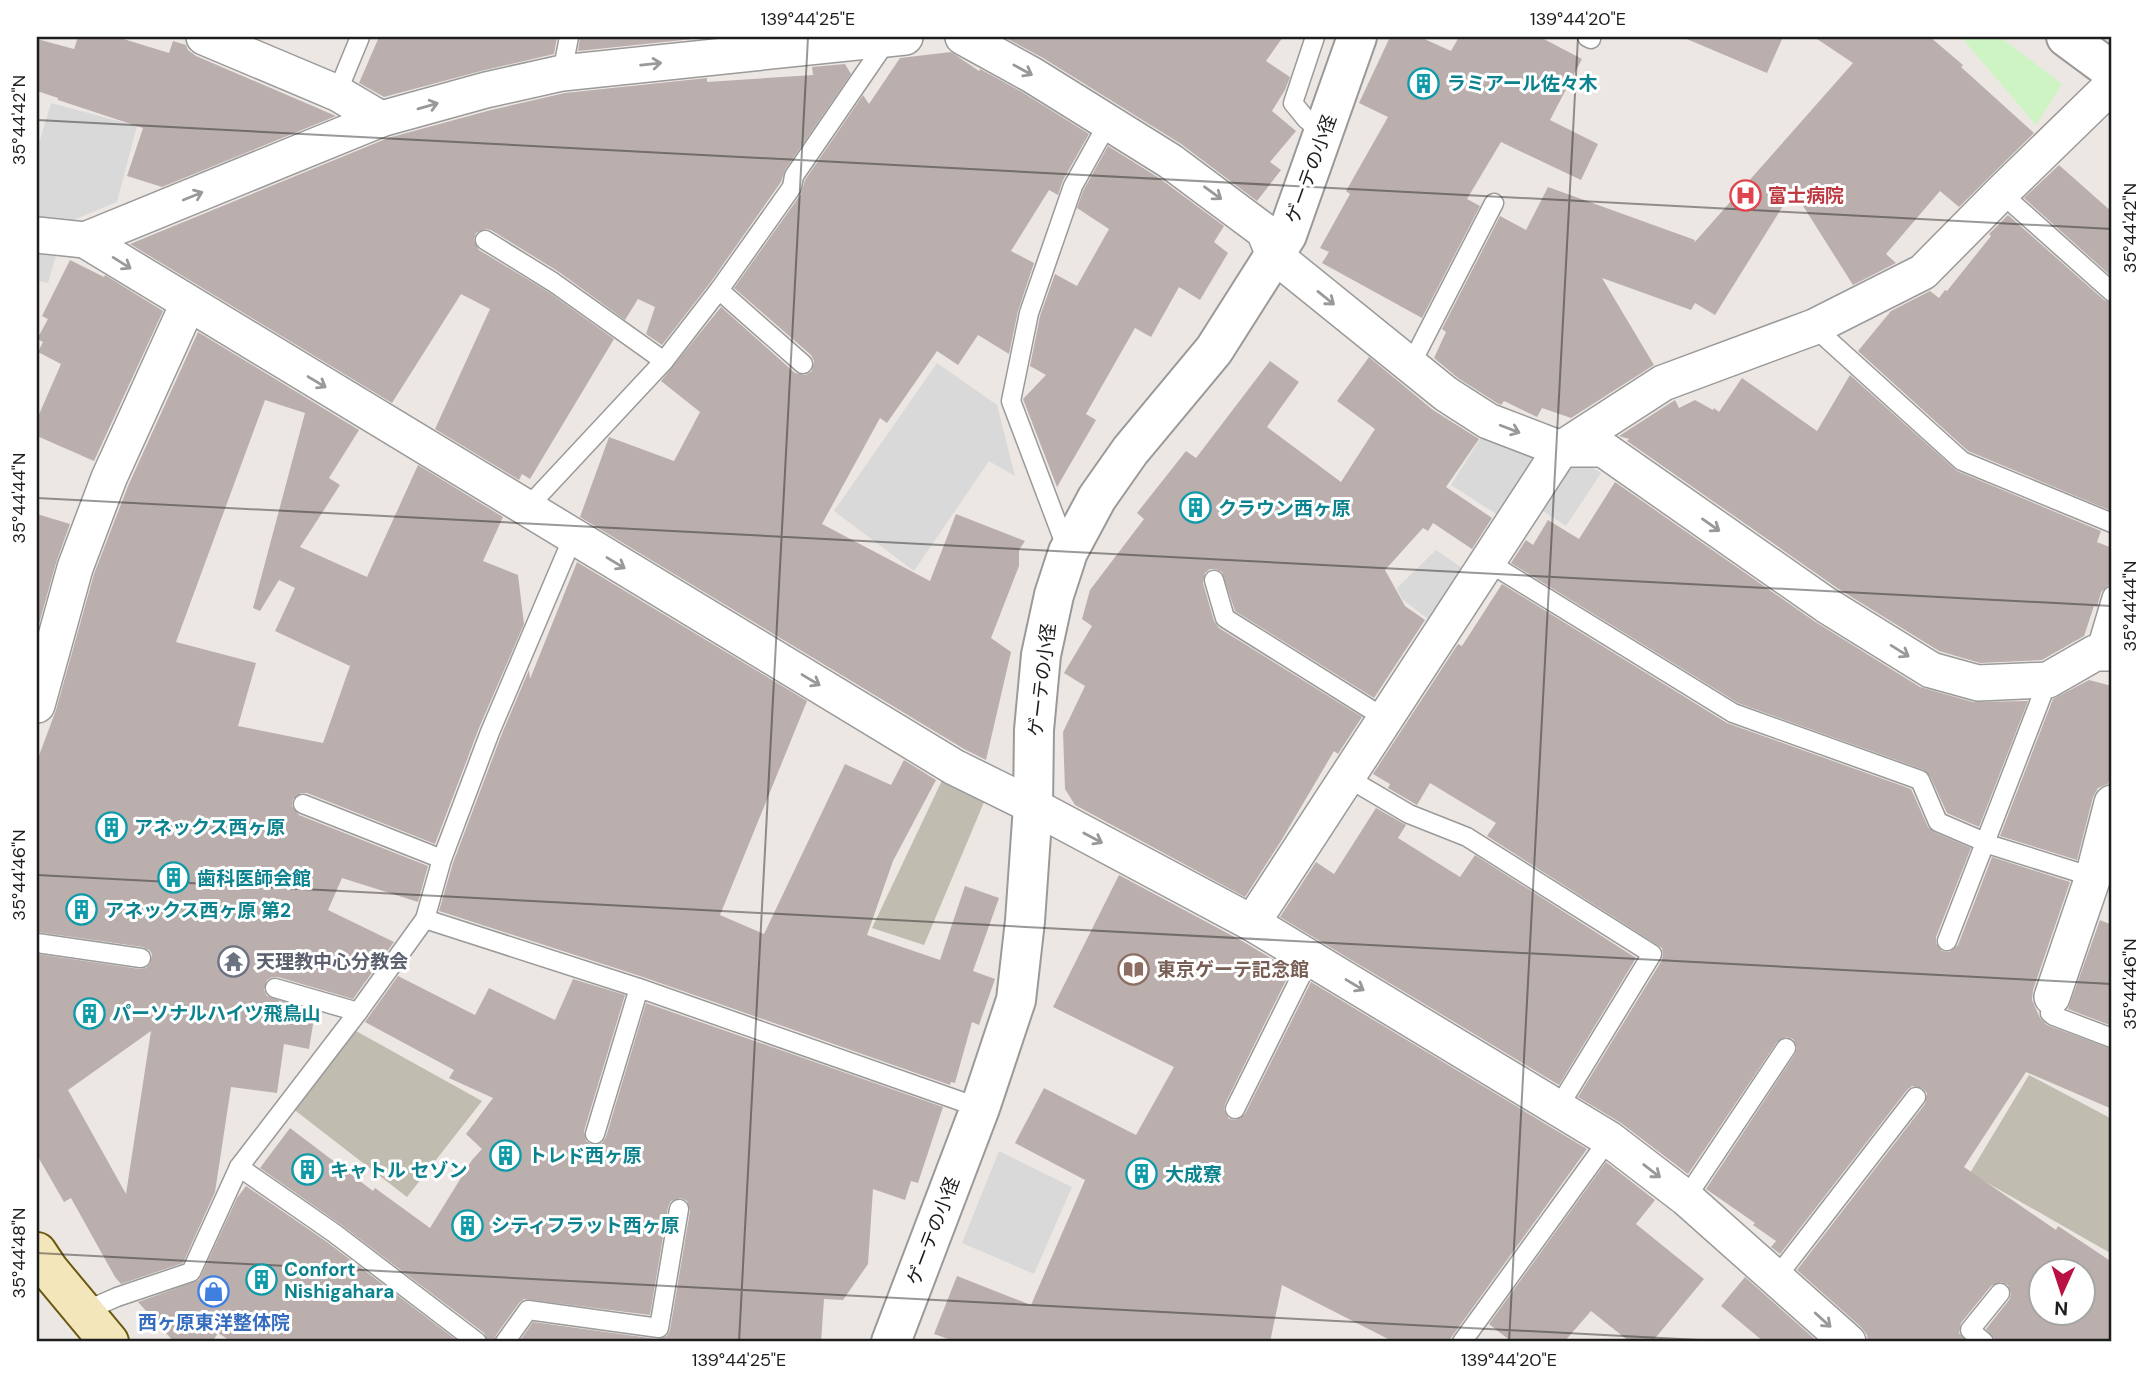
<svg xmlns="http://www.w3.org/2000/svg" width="2149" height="1379" font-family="'DM Sans','Noto Sans JP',sans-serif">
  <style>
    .construction { fill: #c1bcb0 }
    .park { fill: #cef4c4 }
    .parking { fill: #d9d9d9 }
    .building { fill: #baafad; fill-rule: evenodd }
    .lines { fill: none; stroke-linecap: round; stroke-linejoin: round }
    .service-casing { stroke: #9a9a9a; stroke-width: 21 }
    .minor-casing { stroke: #9a9a9a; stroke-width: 38 }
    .tertiary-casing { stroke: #9a9a9a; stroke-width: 42 }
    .secondary-casing { stroke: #6a590e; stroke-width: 42 }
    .service { stroke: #fff; stroke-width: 18 }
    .minor { stroke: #fff; stroke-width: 35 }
    .tertiary { stroke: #fff; stroke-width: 38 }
    .secondary { stroke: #f4e6bb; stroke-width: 38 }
    .oneway { stroke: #999 }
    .ticks { fill: none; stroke: #1d1d1d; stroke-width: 2; stroke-opacity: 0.45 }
    .labels { text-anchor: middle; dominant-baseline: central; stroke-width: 6; stroke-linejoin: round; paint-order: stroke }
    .culture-label { font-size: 19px; font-weight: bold; fill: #0d838f; stroke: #fff; text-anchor: start }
    .street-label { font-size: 19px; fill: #1d1d1d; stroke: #fff }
    .health-label { font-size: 19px; font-weight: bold; fill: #be3a42; stroke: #fff; text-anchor: start }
    .worship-label { font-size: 19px; font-weight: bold; fill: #5b616d; stroke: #fff; text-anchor: start }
    .education-label { font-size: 19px; font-weight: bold; fill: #785e54; stroke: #fff; text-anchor: start }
    .shop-label { font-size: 19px; font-weight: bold; fill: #366cbe; stroke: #fff }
    .neatline { fill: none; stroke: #1d1d1d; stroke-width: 2.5 }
    .ticks-label { font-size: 18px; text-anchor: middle; fill: #1d1d1d }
  </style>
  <rect width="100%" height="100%" fill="#ede7e4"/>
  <g class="construction">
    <polygon points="946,772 987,795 924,945 872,928"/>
    <polygon points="356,1031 482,1101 407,1197 292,1108"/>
    <polygon points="2029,1075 2112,1119 2112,1254 1970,1173"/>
  </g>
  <polygon class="park" points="1961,37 2000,37 2062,84 2036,125"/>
  <g class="parking">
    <polygon points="51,103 137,126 117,202 71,221 37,219 37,150"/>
    <polygon points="37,247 58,249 48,283 37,281"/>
    <polygon points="937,363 997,405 1015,476 989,461 914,571 834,511"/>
    <polygon points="1487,428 1541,456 1501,517 1451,485"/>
    <polygon points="1573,455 1601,473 1566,526 1537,507"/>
    <polygon points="1436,550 1468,572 1433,623 1402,599 1397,588"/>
    <polygon points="999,1151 1072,1187 1034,1274 962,1243"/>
  </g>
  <g class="building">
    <polygon points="78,37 117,37 169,53 173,41 186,45 188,50 196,56 336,116 162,187 127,176 143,128 58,100 58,98 37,91 37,39 74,49"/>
    <polygon points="379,37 557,37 554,54 481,71 384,97 359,83"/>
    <polygon points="580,37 712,37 578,51"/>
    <polygon points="1004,37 1283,37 1266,61 1290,77 1285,90 1272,111 1296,131 1270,162 1281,170 1257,201 1181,144 1043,58"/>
    <polygon points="1390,37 1420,37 1451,51 1459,37 1540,37 1582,59 1550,120 1598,144 1581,180 1501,142 1467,199 1480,206 1422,318 1322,263 1329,252 1320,248 1350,194 1346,191 1388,117 1359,103"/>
    <polygon points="1682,37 1783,37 1767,73"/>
    <polygon points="1814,37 1930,37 1963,65 1961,67 2034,133 1959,207 1940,191 1886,254 1896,263 1853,285 1793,190 1715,315 1695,303 1691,310 1602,278 1654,365 1571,418 1542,408 1537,417 1504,401 1501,405 1497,403 1458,378 1434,358 1446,332 1442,329 1500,216 1526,230 1548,187 1695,240 1694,243 1853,63"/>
    <polygon points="951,52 979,71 980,69 1022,92 1089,134 1063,180 1058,195 1049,190 1011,251 1034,263 1018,311 1009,354 978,335 958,365 937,351 887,423 880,418 822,524 930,581 956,514 1025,541 1019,550 1019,566 991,638 1011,652 986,760 964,749 580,517 609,437 674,461 700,412 661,381 721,307 795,373 806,375 812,371 814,361 811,355 734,288 801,194 805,180 863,95 869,104 900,58"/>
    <polygon points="845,64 851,74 785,170 781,182 710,283 662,345 646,334 655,307 638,299 625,320 559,272 491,230 485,229 476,233 474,240 479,250 547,291 614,339 530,479 522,474 519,480 435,429 490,309 461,294 392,403 130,244 388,138 491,110 565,93 707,78 707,82 813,75 812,67"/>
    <polygon points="1108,146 1159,178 1224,226 1214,242 1228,253 1200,300 1179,287 1151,337 1135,328 1086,414 1096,420 1057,487 1023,399 1046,375 1030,366 1040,316 1055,274 1077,286 1109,229 1077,208 1083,191"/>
    <polygon points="2059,165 2112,212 2112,277 2024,198"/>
    <polygon points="2008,215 2104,300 2112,303 2112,502 2109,510 1968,451 1858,351 1891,311 1930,291 1939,298 1945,290 1947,291 1991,236 1989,234"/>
    <polygon points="70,260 104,277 105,275 163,311 94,461 37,436 37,419 61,364 38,352 43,342 37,339 48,319 42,316"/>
    <path d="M198,332L359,430L329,478L340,485L300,547L367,577L418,465L503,517L483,561L518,575L524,624L479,728L435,844L307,793H301L293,799L292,806L299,815L428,866L418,902L342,878L328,910L394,942L353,999L278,977H272L267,980L264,990L267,996L315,1012L309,1049L284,1044L277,1093L231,1087L215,1192L183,1263L121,1284L115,1277L71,1198L64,1202L37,1155V954L140,969L146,968L150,964L152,954L149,950L143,947L37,932V761L56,710L94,574L128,486ZM265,400L305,413L253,608L260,611L279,580L295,588L275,631L350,666L323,743L238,726L256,663L176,642ZM151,1031L126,1194L68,1090Z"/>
    <polygon points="1369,357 1433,410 1479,439 1446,487 1492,518 1472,549 1433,523 1428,531 1423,528 1385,570 1405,606 1425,620 1374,698 1235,611 1222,572 1216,569 1210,569 1205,573 1203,583 1214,621 1219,628 1362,717 1338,754 1334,751 1281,841 1245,897 1075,805 1065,789 1063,732 1085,686 1064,673 1092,626 1082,619 1090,590 1144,519 1137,513 1186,451 1196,458 1270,361 1299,382 1267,427 1341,482 1375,429 1337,401"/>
    <polygon points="1850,375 1957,471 2101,531 2097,542 2112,548 2112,577 2109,585 2101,592 2097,607 2094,606 2084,636 2042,660 1980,663 1939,651 1837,588 1627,441 1629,439 1619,436 1675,400 1679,408 1695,400 1713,410 1714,408 1719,412 1742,378 1817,431"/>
    <polygon points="1615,482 1814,621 1920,687 1973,702 2028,701 1979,827 1947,813 1930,776 1924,770 1738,703 1511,563 1526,540 1533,545 1548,520 1579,539"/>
    <polygon points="37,514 70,524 56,563 37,631"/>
    <polygon points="577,562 807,701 720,915 764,934 845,764 891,785 904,760 936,780 893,861 867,935 940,960 965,886 999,898 973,971 995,979 979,1025 972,1022 955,1083 951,1082 950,1085 643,977 439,911 453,863 501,736 529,670 530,679"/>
    <path d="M1502,584L1727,723L1911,789L1928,827L1934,832L1971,848L1936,937V943L1942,951L1949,952L1958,945L1992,857L2070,882L2033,990L2032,1000L2040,1018L2047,1025L2112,1049V1109L2026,1072L1964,1167L2056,1230L2058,1226L2112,1262V1342H1995L1994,1338L1986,1329L2009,1300L2011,1294L2008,1285L2001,1282L1991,1286L1961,1323L1959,1333L1967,1342H1868L1867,1335L1861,1327L1797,1270L1925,1104L1927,1093L1922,1088L1912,1086L1907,1090L1780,1254L1771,1247L1776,1241L1753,1225L1755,1223L1706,1189L1795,1054L1797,1048L1793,1039L1786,1037L1777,1042L1688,1174L1621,1123L1578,1097L1662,960L1663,954L1662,948L1487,836L1496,823L1430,783L1417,805L1388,788L1390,784L1373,774L1458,644L1462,646ZM2040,1270H2082V1312H2040Z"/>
    <polygon points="2089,680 2112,686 2112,771 2108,784 2098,788 2093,797 2077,860 2000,836 2053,699"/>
    <polygon points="1376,808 1406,825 1398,838 1460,877 1475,855 1636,958 1559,1085 1280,917 1316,862 1334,874"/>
    <polygon points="1119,875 1242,941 1291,970 1225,1104 1224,1110 1229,1119 1236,1120 1245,1114 1311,982 1587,1149 1448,1342 1394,1342 1282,1285 1270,1342 957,1342 934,1334 957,1276 1031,1305 1085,1180 1015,1143 1044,1088 1136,1135 1174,1067 1053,1007"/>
    <polygon points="2100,920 2112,925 2112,1026 2068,1009"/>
    <polygon points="398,976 475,1015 489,988 555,1020 573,979 625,995 584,1131 586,1141 592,1145 602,1143 606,1137 646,1003 943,1107 918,1183 911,1181 905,1200 873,1189 868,1264 843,1300 824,1299 821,1342 724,1340 724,1342 519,1342 533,1322 657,1339 667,1336 670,1330 690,1211 687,1201 680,1198 671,1201 668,1207 650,1315 524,1299 519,1303 496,1335 494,1342 488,1342 484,1333 340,1224 260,1168 290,1128 373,1191 375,1188 430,1228 472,1160 482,1149 466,1134 493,1098 449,1078 454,1070 365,1022"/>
    <polygon points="1606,1162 1655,1200 1636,1224 1704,1279 1652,1342 1630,1342 1591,1311 1564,1342 1512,1342 1489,1324"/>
    <polygon points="246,1186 327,1242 459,1342 232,1342 218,1333 212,1342 174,1342 138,1302 199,1280 237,1198"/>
    <polygon points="1745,1277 1818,1342 1764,1342 1721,1306"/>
  </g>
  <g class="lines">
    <defs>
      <g id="service">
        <polyline points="1315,37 1293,103 1306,119 1324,134"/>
        <polyline points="1587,37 1591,39"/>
        <polyline points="562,73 569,37"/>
        <polyline points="337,93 360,37"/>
        <polyline points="2001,193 2112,292"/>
        <polyline points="485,240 553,282 664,361"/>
        <polyline points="719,290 803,364"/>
        <polyline points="1814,327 1962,461 2112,523"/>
        <polyline points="1410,366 1494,203"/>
        <polyline points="526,509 664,361 719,290 792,187 794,176 888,39"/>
        <polyline points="1068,552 1011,401 1029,313 1073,186 1108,123"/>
        <polyline points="1488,562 1733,713 1920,780 1938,822 1994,846 2093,877"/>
        <polyline points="1214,580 1225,618 1386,719"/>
        <polyline points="2095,653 2112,596"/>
        <polyline points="1348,778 1409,814 1467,837 1652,954 1558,1108"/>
        <polyline points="303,804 442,859"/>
        <polyline points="425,919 639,988 980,1108"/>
        <polyline points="1947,941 2048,680"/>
        <polyline points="37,943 141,958"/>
        <polyline points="275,988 358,1012"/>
        <polyline points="2052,997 2050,1013 2054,1016 2112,1038"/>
        <polyline points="1235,1109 1310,958"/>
        <polyline points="595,1134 639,988"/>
        <polyline points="239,1167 334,1233 477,1342"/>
        <polyline points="1686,1198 1786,1048"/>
        <polyline points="1776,1278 1916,1097"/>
        <polyline points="83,1312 117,1297 191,1272 239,1167 358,1012 425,919 442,859 490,732 573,537"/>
        <polyline points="505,1342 528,1310 659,1328 679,1209"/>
        <polyline points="1462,1342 1609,1139"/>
        <polyline points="1984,1342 1970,1330 2000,1293"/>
      </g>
      <g id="minor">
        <polyline points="204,37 337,93 381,119"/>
        <polyline points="963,37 1032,75 1170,161 1264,231 1274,255 1446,394 1488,421 1561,449 1603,449 1826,605 1931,670 1978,683 2048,680 2095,653 2112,653"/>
        <polyline points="37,235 85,240 954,767 1033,806 1252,923 1609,1139 1686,1198 1848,1342"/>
        <polyline points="85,240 381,119 486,90 562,73 905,37"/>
        <polyline points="37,705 75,568 109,478 188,304"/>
        <polyline points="1252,923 1561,449 1663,383 1814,327 1923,272 2001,193 2112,85"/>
        <polyline points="2052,997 2093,877 2112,803"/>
      </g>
      <g id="tertiary">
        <polyline points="2066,37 2112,71"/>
        <polyline points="891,1342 980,1108 1016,1000 1025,921 1033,806 1034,730 1041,655 1054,595 1068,552 1097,498 1130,451 1214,350 1287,235 1357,37"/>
      </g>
      <polyline id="secondary" points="37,1252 49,1270 109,1342"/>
    </defs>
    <use href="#service" class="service-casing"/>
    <use href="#minor" class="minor-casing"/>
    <use href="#tertiary" class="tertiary-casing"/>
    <use href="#secondary" class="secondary-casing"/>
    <use href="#service" class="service"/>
    <use href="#minor" class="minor"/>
    <use href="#tertiary" class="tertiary"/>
    <use href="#secondary" class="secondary"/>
  </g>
  <defs><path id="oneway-shaft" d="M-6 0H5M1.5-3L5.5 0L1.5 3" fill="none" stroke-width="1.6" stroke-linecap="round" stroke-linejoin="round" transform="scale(1.75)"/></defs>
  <g class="oneway">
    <use href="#oneway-shaft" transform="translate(651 64) rotate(-6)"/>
    <use href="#oneway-shaft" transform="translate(1023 70) rotate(29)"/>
    <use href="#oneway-shaft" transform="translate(428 106) rotate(-16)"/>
    <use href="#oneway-shaft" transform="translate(1213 193) rotate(36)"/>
    <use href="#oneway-shaft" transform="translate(193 196) rotate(-22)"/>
    <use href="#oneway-shaft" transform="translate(122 263) rotate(32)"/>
    <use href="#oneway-shaft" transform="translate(1326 298) rotate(39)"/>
    <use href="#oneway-shaft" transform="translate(317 382) rotate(31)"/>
    <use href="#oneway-shaft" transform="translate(1510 429) rotate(21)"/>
    <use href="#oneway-shaft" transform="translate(1711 525) rotate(35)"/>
    <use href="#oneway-shaft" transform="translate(616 563) rotate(31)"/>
    <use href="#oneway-shaft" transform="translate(1900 651) rotate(32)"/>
    <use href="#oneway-shaft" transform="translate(811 680) rotate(31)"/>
    <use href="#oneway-shaft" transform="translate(1093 838) rotate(28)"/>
    <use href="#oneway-shaft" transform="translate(1355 985) rotate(31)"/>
    <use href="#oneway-shaft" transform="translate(1652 1171) rotate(38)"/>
    <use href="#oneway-shaft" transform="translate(1823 1320) rotate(42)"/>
  </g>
  <path class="ticks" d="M37,56L38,37M37,120L2112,229M37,498L2112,606M37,875L2112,984M37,1253L1737,1342M739,1342L808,37M1509,1342L1578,37"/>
  <defs>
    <symbol id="building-ring" viewBox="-11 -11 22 22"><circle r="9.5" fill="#fff" stroke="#0f9aa8" stroke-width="1.5"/><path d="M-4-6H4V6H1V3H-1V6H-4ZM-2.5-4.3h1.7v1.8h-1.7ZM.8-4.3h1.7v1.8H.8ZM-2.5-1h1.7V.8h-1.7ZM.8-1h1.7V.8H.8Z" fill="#0f9aa8"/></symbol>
    <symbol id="hospital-ring" viewBox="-11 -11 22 22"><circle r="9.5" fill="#fff" stroke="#e0444e" stroke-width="1.5"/><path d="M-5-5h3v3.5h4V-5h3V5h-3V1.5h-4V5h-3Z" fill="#e0444e"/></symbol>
    <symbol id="temple-ring" viewBox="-11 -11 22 22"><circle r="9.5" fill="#fff" stroke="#6b7280" stroke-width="1.5"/><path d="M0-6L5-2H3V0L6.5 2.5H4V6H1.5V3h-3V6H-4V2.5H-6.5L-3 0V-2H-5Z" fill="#6b7280"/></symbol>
    <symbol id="library-ring" viewBox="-11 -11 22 22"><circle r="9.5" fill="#fff" stroke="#8d6e63" stroke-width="1.5"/><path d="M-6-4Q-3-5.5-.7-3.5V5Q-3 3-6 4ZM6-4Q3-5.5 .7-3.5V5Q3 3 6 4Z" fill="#8d6e63"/></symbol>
    <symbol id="shop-ring" viewBox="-11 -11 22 22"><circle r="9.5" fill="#fff" stroke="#3f7fe0" stroke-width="1.5"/><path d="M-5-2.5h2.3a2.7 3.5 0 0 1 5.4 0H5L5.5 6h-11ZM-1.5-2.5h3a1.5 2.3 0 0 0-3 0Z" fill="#3f7fe0"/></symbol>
  </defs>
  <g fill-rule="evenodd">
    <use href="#building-ring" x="1406" y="66" width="35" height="35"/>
    <use href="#hospital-ring" x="1728" y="178" width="35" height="35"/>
    <use href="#building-ring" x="1178" y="490" width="35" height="35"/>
    <use href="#building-ring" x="94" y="810" width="35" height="35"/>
    <use href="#building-ring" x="156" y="860" width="35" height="35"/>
    <use href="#building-ring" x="64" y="892" width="35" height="35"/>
    <use href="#temple-ring" x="216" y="944" width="35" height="35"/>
    <use href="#library-ring" x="1116" y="952" width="35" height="35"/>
    <use href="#building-ring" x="72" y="996" width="35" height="35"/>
    <use href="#building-ring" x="488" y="1138" width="35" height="35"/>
    <use href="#building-ring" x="290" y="1152" width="35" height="35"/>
    <use href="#building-ring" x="1124" y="1156" width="35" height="35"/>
    <use href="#building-ring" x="450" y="1208" width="35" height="35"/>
    <use href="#building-ring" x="244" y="1262" width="35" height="35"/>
    <use href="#shop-ring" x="196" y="1274" width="35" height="35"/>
  </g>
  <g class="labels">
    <g class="culture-label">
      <text x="1447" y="83">ラミアール佐々木</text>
      <text x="1218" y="508">クラウン西ヶ原</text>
      <text x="134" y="827">アネックス西ヶ原</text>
      <text x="197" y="878">歯科医師会館</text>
      <text x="105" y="910">アネックス西ヶ原 第2</text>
      <text x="112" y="1013">パーソナルハイツ飛鳥山</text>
      <text x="528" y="1155">トレド西ヶ原</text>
      <text x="330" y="1170">キャトル セゾン</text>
      <text x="1165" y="1174">大成寮</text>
      <text x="491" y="1225">シティフラット西ヶ原</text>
      <text x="284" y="1269">Confort<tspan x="284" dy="22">Nishigahara</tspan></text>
    </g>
    <g class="street-label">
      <text transform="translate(1311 169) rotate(-70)">ゲーテの小径</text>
      <text transform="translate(1042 680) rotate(-83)">ゲーテの小径</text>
      <text transform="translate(933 1231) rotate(-69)">ゲーテの小径</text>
    </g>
    <g class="health-label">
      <text x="1768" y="195">富士病院</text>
    </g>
    <g class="worship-label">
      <text x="256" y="961">天理教中心分教会</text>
    </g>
    <g class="education-label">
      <text x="1157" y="969">東京ゲーテ記念館</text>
    </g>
    <g class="shop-label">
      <text x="214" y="1322">西ヶ原東洋整体院</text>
    </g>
  </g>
  <rect width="2149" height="1379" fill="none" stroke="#ffffff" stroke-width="77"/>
  <g transform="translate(2062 1292) rotate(183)"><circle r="33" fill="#ffffff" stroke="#a5a5a5" stroke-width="2"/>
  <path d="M0-5L12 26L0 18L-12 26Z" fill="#b91142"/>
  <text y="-10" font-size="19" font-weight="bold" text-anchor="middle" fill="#1d1d1d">N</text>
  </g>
  <rect x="38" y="38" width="2072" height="1302" class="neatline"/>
  <g class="ticks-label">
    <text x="808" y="25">139°44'25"E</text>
    <text x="1578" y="25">139°44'20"E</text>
    <text transform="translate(19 120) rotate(-90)" y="6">35°44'42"N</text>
    <text transform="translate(2130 228) rotate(-90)" y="6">35°44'42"N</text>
    <text transform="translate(19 498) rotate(-90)" y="6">35°44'44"N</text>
    <text transform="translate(2130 606) rotate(-90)" y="6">35°44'44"N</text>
    <text transform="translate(19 875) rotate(-90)" y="6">35°44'46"N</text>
    <text transform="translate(2130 984) rotate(-90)" y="6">35°44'46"N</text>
    <text transform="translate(19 1253) rotate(-90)" y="6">35°44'48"N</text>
    <text x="739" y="1366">139°44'25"E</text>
    <text x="1509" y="1366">139°44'20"E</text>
  </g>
</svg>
